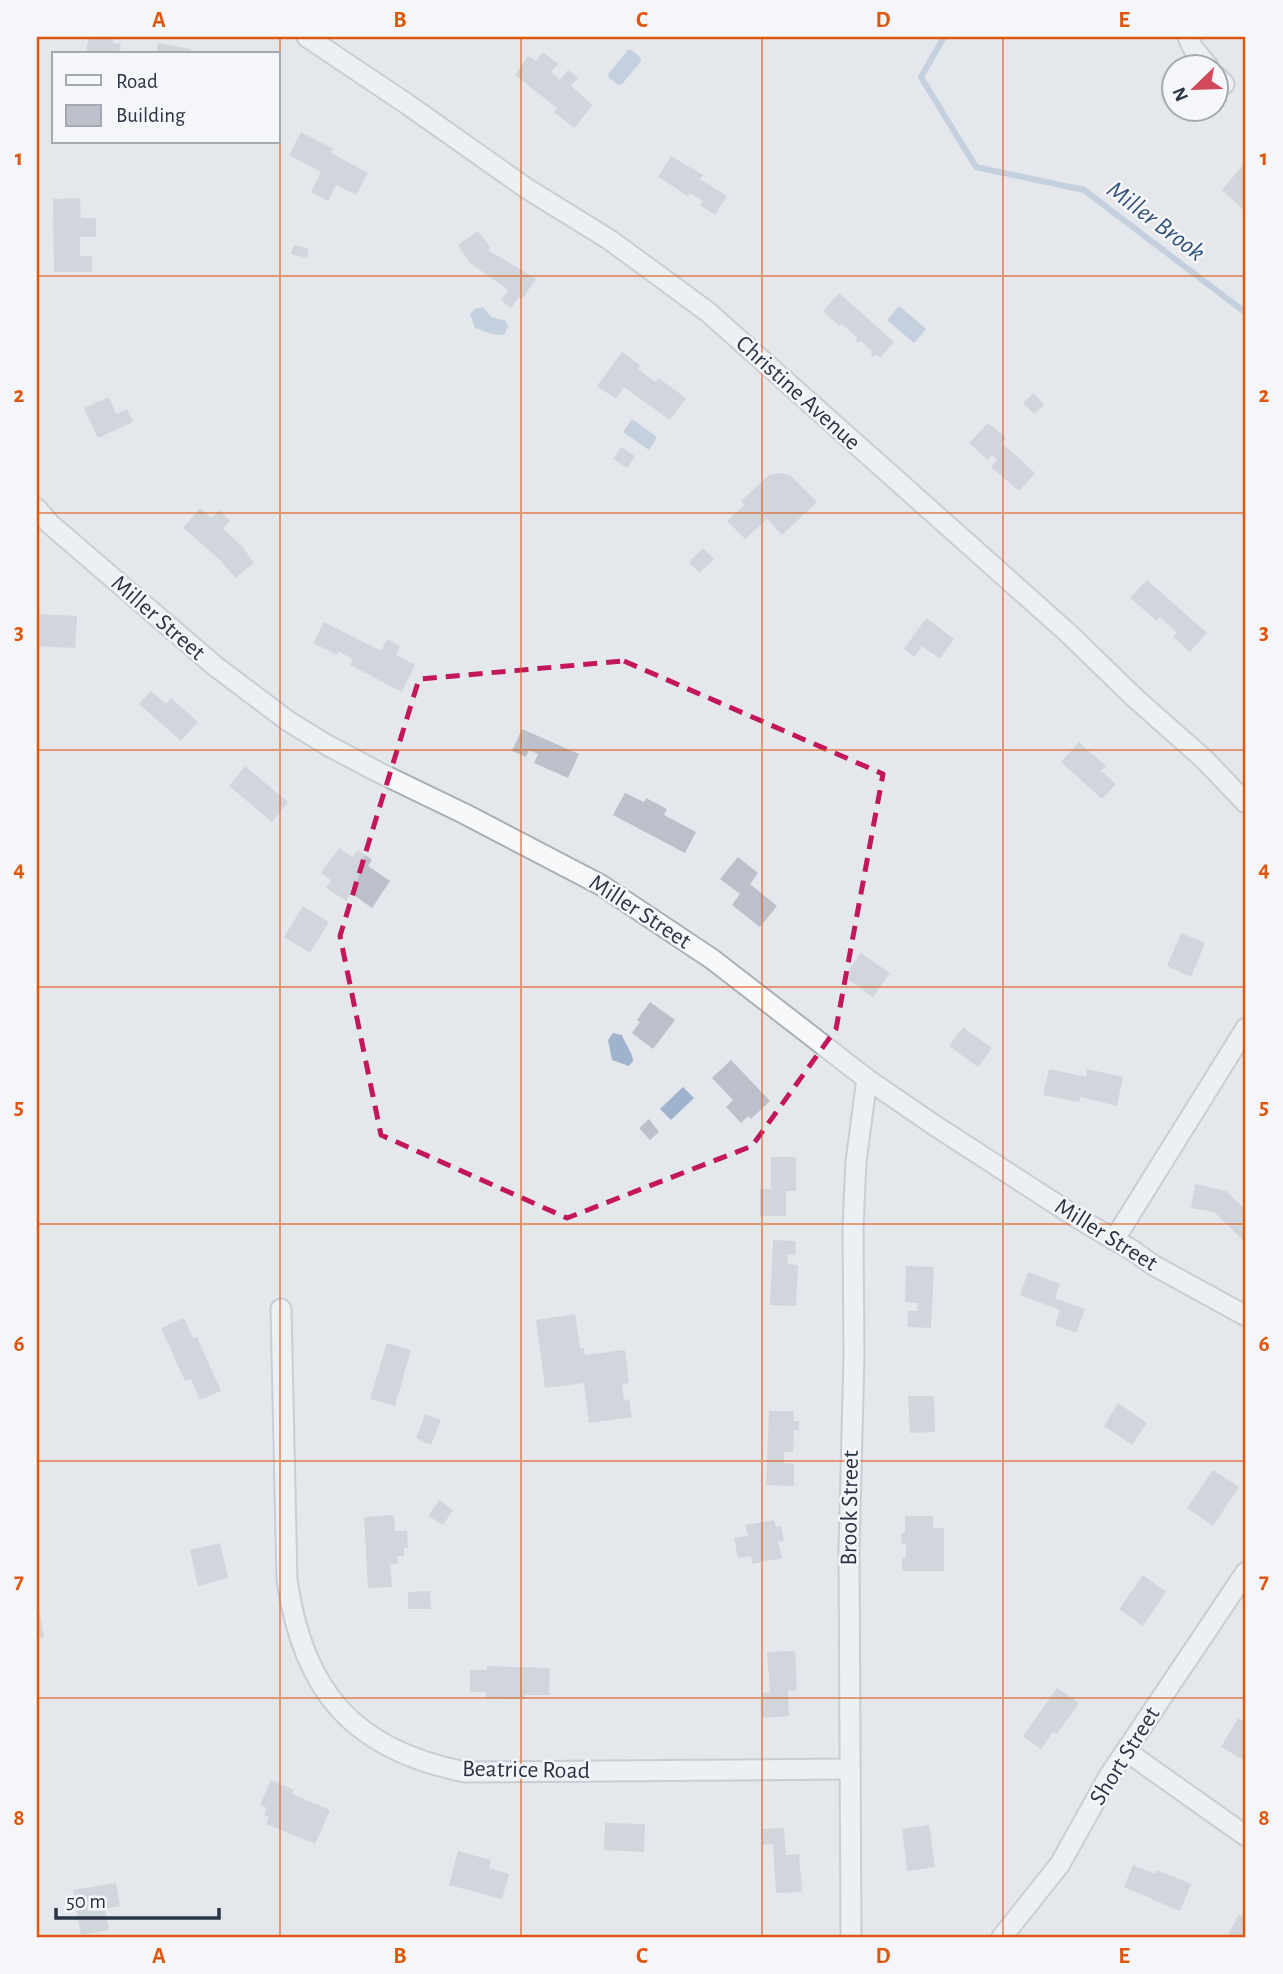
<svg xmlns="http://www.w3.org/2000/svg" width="1283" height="1974" font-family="'Alegreya Sans',sans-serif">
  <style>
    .water { fill: #9fb4cc }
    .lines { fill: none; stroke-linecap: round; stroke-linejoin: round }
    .stream { stroke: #9fb4cc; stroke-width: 6 }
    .building { fill: #bbc0ca }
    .street-casing { stroke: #a9aeb7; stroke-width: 23 }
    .street { stroke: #f7f8fa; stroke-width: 19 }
    .marked { fill: none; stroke: #c2185b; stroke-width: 5; stroke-dasharray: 14 9; stroke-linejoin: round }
    .grid { fill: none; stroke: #df570f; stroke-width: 2; stroke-opacity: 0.55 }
    .labels { text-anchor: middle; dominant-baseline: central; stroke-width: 5; stroke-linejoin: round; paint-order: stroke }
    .street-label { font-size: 24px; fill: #2b3445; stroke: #f4f6f9 }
    .water-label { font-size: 26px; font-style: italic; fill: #34527a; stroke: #f4f6f9 }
    .neatline { fill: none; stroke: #df570f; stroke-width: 2.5 }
    .grid-label { font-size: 23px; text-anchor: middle; font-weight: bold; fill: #df570f }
  </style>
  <rect width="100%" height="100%" fill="#e4e7ec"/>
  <g class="water">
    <polygon points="628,50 631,50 640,57 641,61 622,84 618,85 609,78 608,74"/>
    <polygon points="899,306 926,329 914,343 887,320"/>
    <polygon points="483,307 491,317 506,321 508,327 504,335 492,334 475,328 470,314 475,309"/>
    <polygon points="632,419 657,437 649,450 623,432"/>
    <path d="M613,1033L622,1035C625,1044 633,1053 633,1061L629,1066L612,1060L608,1040Z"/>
    <polygon points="683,1087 694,1098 671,1120 660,1109"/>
  </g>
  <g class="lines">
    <polyline class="stream" points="944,37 921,77 976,167 1084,190 1246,313"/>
  </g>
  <g class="building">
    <polygon points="89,37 114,37 113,43 121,44 119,54 86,52"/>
    <polygon points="158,43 191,49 190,54 156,54"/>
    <polygon points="543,52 558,64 551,72 560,80 568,70 578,78 571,86 593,105 574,128 554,112 557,108 515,75 528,56 536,61"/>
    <polygon points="301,132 333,149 331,153 368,173 356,195 336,185 328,201 311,192 321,172 289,155"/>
    <polygon points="671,156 703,175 700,179 727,196 715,215 700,205 703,201 690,193 688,196 658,177"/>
    <polygon points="1244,164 1246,166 1246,212 1222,190"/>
    <polygon points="80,198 81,218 96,218 96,237 80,237 80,256 92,256 92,272 54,272 53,199"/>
    <polygon points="478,231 491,248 488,250 536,279 522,299 519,297 511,308 501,300 508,290 470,263 458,245"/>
    <polygon points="294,245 309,249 307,258 291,254"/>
    <polygon points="839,293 894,342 880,358 876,354 874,357 870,354 873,352 861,341 858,343 855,340 857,337 842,324 839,326 823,311"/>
    <polygon points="622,352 640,365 638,369 655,382 658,378 686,398 670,420 624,387 616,399 597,386"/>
    <polygon points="1034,393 1044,405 1034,414 1023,403"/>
    <polygon points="109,397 116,414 127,409 133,422 98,438 84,408"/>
    <polygon points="988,423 1006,438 1002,443 1035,473 1019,491 991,467 997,460 992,455 988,460 969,443"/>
    <polygon points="621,447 635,456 627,468 613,459"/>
    <polygon points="781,473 791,476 817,502 782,535 767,519 745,539 727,521 744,505 741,501 769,475"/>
    <polygon points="200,508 211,518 219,510 230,521 223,529 242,546 254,563 235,578 220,560 183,528"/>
    <polygon points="703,548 714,559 699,573 689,562"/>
    <polygon points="1147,580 1207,633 1190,652 1173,637 1177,632 1160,617 1157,621 1130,598"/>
    <polygon points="37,614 77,616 75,648 37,646"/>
    <polygon points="926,618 954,639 940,659 922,646 914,657 904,649"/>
    <polygon points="324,622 381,651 387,639 400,646 396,655 415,665 402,692 350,665 353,659 338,651 337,655 313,643"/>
    <polygon points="151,691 166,704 171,698 198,722 181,741 139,704"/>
    <polygon points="522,729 579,754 568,778 534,763 538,754 529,750 526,757 512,751"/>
    <polygon points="1079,742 1106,766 1101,771 1116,784 1102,799 1061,762"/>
    <polygon points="245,766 288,802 272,822 229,786"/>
    <polygon points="625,793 644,802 646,798 667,809 664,815 696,832 685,853 613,815"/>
    <polygon points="339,848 352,857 358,850 372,860 368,866 390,881 372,908 351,893 346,901 326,888 331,880 321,873"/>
    <polygon points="738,857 758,873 750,884 777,906 760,927 732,905 740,894 720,879"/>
    <polygon points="303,906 329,922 310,953 284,937"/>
    <polygon points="1181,933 1205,943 1191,977 1167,966"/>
    <polygon points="861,953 890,973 873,997 844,977"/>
    <polygon points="650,1002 675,1020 653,1049 632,1033 640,1022 637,1020"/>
    <polygon points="963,1027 992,1048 978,1067 949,1046"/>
    <polygon points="731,1060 770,1101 751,1119 748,1116 741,1123 726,1107 733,1100 712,1078"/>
    <polygon points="1049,1069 1086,1077 1087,1069 1123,1077 1117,1106 1081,1097 1079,1102 1043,1095"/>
    <polygon points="649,1119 659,1132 650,1140 639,1128"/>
    <polygon points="771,1157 796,1157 796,1191 786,1191 786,1216 760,1216 760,1189 771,1189"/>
    <polygon points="1195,1184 1226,1191 1246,1210 1246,1243 1214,1212 1191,1208"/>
    <polygon points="773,1240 796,1241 795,1255 788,1254 787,1264 798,1265 796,1306 770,1305"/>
    <polygon points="906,1266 934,1267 931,1328 907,1327 908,1311 917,1311 918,1303 905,1302"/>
    <polygon points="1028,1272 1060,1284 1055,1298 1085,1309 1076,1333 1055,1325 1060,1310 1020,1295"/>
    <polygon points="575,1314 580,1348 584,1348 585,1355 625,1350 629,1383 622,1384 624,1400 629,1399 632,1417 589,1423 584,1383 545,1388 536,1320"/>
    <polygon points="184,1318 193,1338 197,1337 221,1391 200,1400 191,1379 185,1381 161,1328"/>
    <polygon points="387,1343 411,1350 395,1406 370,1399"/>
    <polygon points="908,1396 934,1396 935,1432 910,1433"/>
    <polygon points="1118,1403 1147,1423 1132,1445 1104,1426"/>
    <polygon points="769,1411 794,1411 794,1421 799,1421 799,1430 794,1430 793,1452 784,1452 784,1463 794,1464 794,1486 766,1485"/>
    <polygon points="425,1414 441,1420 431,1445 416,1438"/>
    <polygon points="1213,1470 1239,1487 1213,1526 1187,1508"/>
    <polygon points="439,1500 453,1510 443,1525 428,1516"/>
    <polygon points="394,1515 395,1531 407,1531 408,1548 404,1548 404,1556 397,1556 398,1564 390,1564 392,1587 368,1588 364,1517"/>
    <polygon points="905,1516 933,1516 933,1528 944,1528 944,1571 902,1571 902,1558 906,1557 906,1544 902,1545 901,1533 905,1533"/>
    <polygon points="774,1520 776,1527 781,1526 784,1541 778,1542 782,1558 752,1564 751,1556 738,1558 734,1538 748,1536 745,1525"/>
    <polygon points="220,1543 228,1578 198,1586 190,1550"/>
    <polygon points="1143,1575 1166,1592 1143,1626 1119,1609"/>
    <polygon points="430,1591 431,1609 408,1609 408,1592"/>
    <polygon points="37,1599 44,1637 37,1638"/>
    <polygon points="795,1651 797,1690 788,1691 789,1716 762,1718 761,1693 770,1692 767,1652"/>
    <polygon points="487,1666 550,1668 549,1695 525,1695 525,1699 486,1698 486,1692 470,1692 470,1670 487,1670"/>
    <polygon points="1057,1688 1079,1703 1057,1734 1053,1732 1041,1749 1023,1736"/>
    <polygon points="1238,1718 1246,1723 1246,1756 1244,1760 1221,1747"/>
    <polygon points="271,1780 294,1790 292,1794 330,1810 315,1844 266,1824 269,1817 264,1815 267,1808 260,1805"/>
    <polygon points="605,1823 645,1824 644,1852 604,1850"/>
    <polygon points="929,1825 935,1867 907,1871 902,1829"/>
    <polygon points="784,1828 786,1855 799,1854 802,1892 776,1893 773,1844 762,1845 761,1829"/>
    <polygon points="458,1851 491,1860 489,1868 509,1874 502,1899 449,1885"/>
    <polygon points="1133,1865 1155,1874 1157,1870 1191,1884 1180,1911 1124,1887"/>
    <polygon points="116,1883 120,1906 105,1909 109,1930 81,1935 73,1890"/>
    <polygon points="1239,1914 1246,1918 1246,1937 1227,1937"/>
  </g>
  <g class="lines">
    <defs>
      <g id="street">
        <polyline points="307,37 407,104 526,188 610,240 708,312 1068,633 1135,698 1204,759 1246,803"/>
        <polyline points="1188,37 1193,48 1208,66"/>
        <polyline points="1216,76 1224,84"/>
        <polyline points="37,509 50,524 215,666 288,721 327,745 378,772 465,814 601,885 712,959 867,1079 934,1125 1076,1217 1132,1250 1153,1265 1246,1316"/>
        <polyline points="1114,1240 1246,1028"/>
        <path d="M281,1309L287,1580C303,1691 353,1750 465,1772L850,1769"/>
        <polyline points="1126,1751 1246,1836"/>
        <polyline points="851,1937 849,1550 854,1356 853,1227 856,1161 867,1079"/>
        <polyline points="1002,1937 1060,1864 1109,1776 1246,1572"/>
      </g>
    </defs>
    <use href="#street" class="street-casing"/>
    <use href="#street" class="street"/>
  </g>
  <path d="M0 0H1283V1974H0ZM624,661L883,774L836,1029L752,1146L567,1218L381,1135L340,936L419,679Z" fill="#e4e7ec" fill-opacity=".55" fill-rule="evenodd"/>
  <path class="marked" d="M624,661L883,774L836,1029L752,1146L567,1218L381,1135L340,936L419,679Z"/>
  <path class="grid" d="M280,37V1937M521,37V1937M762,37V1937M1003,37V1937M37,276H1246M37,513H1246M37,750H1246M37,987H1246M37,1224H1246M37,1461H1246M37,1698H1246"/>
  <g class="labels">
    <g class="street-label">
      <text transform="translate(798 393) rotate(42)">Christine Avenue</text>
      <text transform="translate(158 618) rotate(41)">Miller Street</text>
      <text transform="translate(640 912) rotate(33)">Miller Street</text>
      <text transform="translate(1106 1235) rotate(32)">Miller Street</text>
      <text transform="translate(850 1508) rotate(-89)">Brook Street</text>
      <text transform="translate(1125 1756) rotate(-58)">Short Street</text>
      <text transform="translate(526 1770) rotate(1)">Beatrice Road</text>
    </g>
    <g class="water-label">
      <text transform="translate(1156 221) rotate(37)">Miller Brook</text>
    </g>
  </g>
  <rect width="1283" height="1974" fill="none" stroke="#f4f6f9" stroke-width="77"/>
  <rect x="52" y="52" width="228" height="91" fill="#f4f6f9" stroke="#a4a8b1" stroke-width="2"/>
  <rect x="66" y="75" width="35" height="10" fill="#f7f8fa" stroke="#a4a8b1" stroke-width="2"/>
  <text x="116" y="88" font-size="21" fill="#2b3445">Road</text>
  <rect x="66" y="105" width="35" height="21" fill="#bbc0ca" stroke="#a4a8b1" stroke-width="2"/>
  <text x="116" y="122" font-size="21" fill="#2b3445">Building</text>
  <g transform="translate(1195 88) rotate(247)"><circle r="33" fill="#f4f6f9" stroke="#a4a8b1" stroke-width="2"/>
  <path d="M0-5L12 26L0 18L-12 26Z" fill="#d1495b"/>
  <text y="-10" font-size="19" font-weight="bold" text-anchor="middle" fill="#2b3445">N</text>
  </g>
  <path d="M56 1908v10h163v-10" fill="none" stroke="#2b3445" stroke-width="3.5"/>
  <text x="66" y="1908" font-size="21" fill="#2b3445" stroke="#f4f6f9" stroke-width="5" paint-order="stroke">50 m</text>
  <rect x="38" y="38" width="1206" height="1898" class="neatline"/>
  <g class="grid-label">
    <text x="159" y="27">A</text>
    <text x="400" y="27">B</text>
    <text x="642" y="27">C</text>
    <text x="883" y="27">D</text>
    <text x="1124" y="27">E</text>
    <text x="19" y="165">1</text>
    <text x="1264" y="165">1</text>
    <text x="19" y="402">2</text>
    <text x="1264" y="402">2</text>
    <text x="19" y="639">3</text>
    <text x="1264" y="639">3</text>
    <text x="19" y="876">4</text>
    <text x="1264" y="876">4</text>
    <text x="19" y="1114">5</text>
    <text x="1264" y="1114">5</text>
    <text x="19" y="1351">6</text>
    <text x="1264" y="1351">6</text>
    <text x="19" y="1588">7</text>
    <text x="1264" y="1588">7</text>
    <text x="19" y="1825">8</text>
    <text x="1264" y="1825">8</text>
    <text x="159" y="1963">A</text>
    <text x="400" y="1963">B</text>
    <text x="642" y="1963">C</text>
    <text x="883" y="1963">D</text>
    <text x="1124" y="1963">E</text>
  </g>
</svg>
